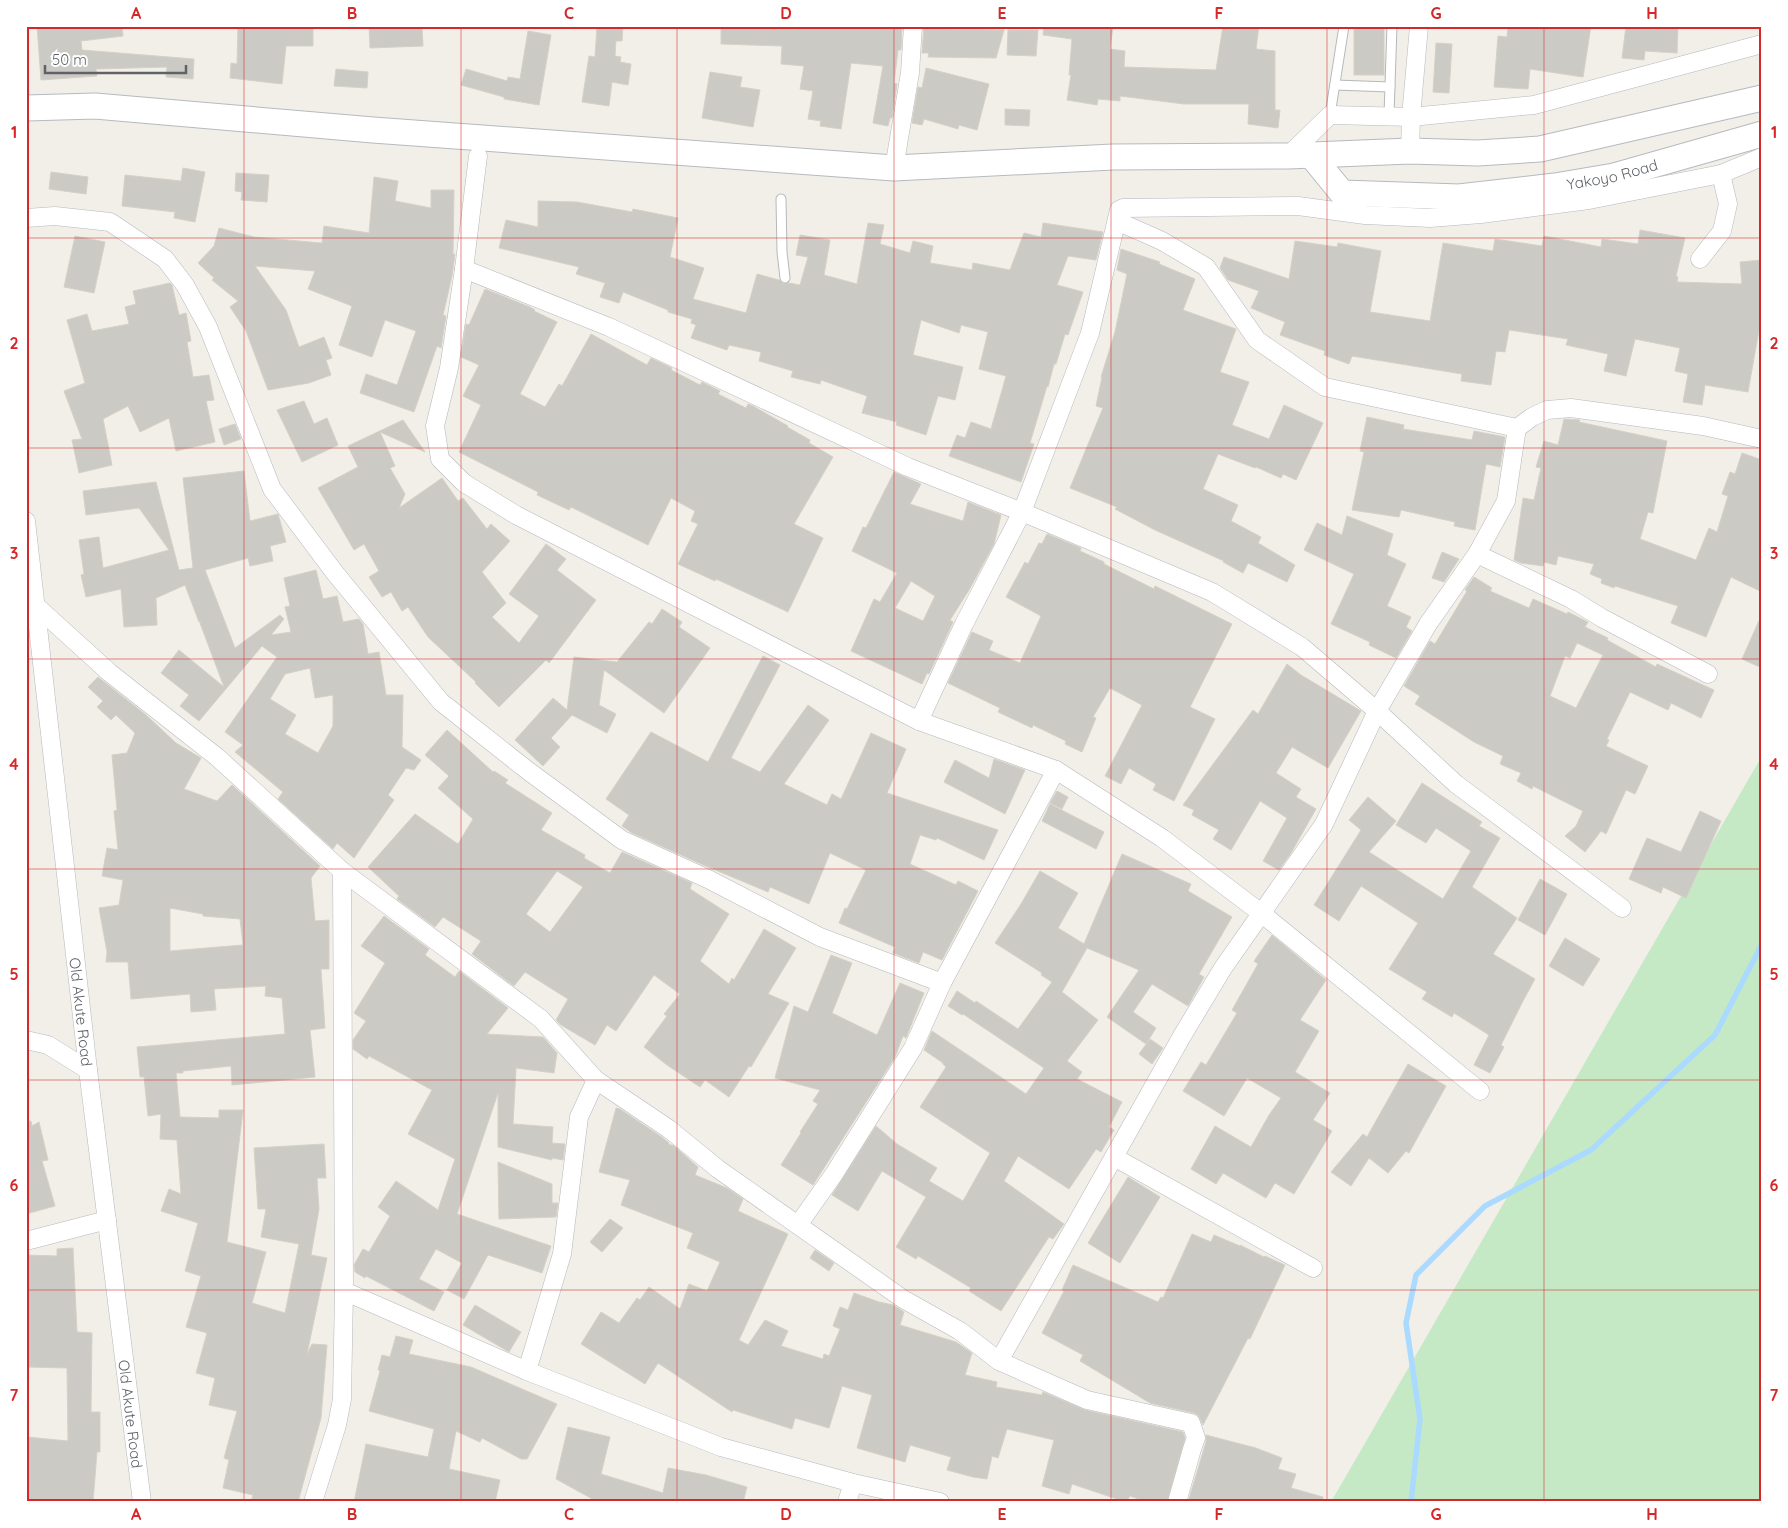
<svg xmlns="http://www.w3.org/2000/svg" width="1788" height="1528" font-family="Quicksand,sans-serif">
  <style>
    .green { fill: #c5e8c5 }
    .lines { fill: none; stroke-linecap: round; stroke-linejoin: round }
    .stream { stroke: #aadaff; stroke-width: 5.5 }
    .building { fill: #cccac5; stroke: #d6d1c6; fill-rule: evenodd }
    .service-casing { stroke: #b5b8bc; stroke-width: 11 }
    .minor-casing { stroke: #b5b8bc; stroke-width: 19 }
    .secondary-casing { stroke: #b6babf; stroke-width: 27 }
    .service { stroke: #fff; stroke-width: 9 }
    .minor { stroke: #fff; stroke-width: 18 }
    .secondary { stroke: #fff; stroke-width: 25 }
    .grid { fill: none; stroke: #d62828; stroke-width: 1; stroke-opacity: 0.55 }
    .labels { text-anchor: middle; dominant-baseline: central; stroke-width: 4; stroke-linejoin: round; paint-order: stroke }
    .street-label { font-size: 15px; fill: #5f6368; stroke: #fff }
    .neatline { fill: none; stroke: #d62828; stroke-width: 2 }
    .grid-label { font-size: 16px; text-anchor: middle; font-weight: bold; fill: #d62828 }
  </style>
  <rect width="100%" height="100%" fill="#f1efe8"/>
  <polygon class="green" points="1762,756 1762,1502 1331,1502"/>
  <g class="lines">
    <polyline class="stream" points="1411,1502 1420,1419 1406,1323 1416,1275 1485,1206 1591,1150 1715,1035 1762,944"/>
  </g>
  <g class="building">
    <polygon points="37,26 122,26 123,36 81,41 82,50 194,59 193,79 166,77 167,67 96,69 97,76 41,80"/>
    <polygon points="238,26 313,26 313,46 286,46 282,84 230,78 231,63 237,64"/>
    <polygon points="369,26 422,26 423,46 370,48"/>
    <polygon points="597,26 623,26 622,41 616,41 615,56 621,57 620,62 631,64 628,85 612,82 609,106 582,102 589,56 595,57"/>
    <polygon points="721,26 902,26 901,50 898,50 894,83 897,84 892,118 890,118 888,126 873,123 883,66 851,63 841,129 820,126 821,121 808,119 813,91 800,89 804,66 781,64 782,46 721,44"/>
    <polygon points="924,26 942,26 941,29 1004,30 996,58 928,57 929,53 922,53"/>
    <polygon points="1044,26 1113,26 1110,49 1125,51 1124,67 1216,70 1223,26 1259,26 1256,49 1275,51 1275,110 1280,110 1278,128 1248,124 1249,104 1184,104 1120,96 1120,101 1098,99 1097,105 1067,100 1071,75 1069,75 1072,39 1043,35"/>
    <rect x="1354" y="26" width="30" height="49"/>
    <polygon points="1508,26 1591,26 1583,77 1530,69 1528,89 1494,87 1498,36 1507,37"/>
    <polygon points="1626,26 1678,26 1677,53 1645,51 1644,60 1622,58"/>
    <polygon points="1008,30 1038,30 1036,56 1007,55"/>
    <polygon points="528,31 551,35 539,105 504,99 504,97 461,85 466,69 507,81 508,77 520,79"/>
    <polygon points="1436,43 1452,44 1449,93 1433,92"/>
    <polygon points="926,68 989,84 977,130 959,125 958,129 924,119 922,125 912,123 918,87 922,88"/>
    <polygon points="336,69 368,72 367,88 334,86"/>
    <polygon points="710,72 742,77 740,87 760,90 753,127 702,118"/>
    <polygon points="1005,109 1030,110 1029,126 1005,125"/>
    <polygon points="183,168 205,172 195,222 174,218 175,212 122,206 125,175 181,181"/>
    <polygon points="51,172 88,177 86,194 49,189"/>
    <polygon points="236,173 269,175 267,202 241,200 242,192 235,191"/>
    <polygon points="374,177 398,181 395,201 431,208 431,190 454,190 453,254 455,254 452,276 443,315 446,316 441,348 437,346 414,412 360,393 366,374 397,385 416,331 385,320 372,357 339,345 352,306 308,289 315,271 255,266 286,310 299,347 324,337 332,358 326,360 331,375 309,383 268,390 246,331 230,307 238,301 212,280 214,278 198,263 214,246 219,228 254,237 322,243 324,226 369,233"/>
    <polygon points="538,201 577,202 632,212 633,209 678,218 670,257 704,268 693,299 746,313 757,274 779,280 783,284 789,283 800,285 808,257 796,255 800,235 830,240 824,275 857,284 868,223 884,225 880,244 910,253 913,241 933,246 930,263 972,270 973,263 1010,270 1024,233 1041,237 1043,223 1103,232 1096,260 1068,256 1057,285 1083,292 1068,335 1065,334 1056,364 1054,364 1048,387 1047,386 1030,443 1034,444 1021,482 949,456 957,435 965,438 971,422 991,429 1006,376 979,369 988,332 961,325 959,333 921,320 913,355 963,367 955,400 938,396 926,435 896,425 897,422 862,413 867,396 821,380 820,384 791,377 793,371 759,361 761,352 729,345 727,350 691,338 696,325 691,323 692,319 668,312 668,310 623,292 619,303 600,297 605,283 576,274 579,267 499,248 506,220 538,227"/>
    <polygon points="1640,230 1685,238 1676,276 1678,277 1677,282 1742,284 1740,262 1762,260 1762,313 1748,392 1705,385 1702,405 1683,402 1688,374 1675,371 1680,348 1635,339 1626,376 1604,371 1608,354 1566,345 1568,339 1509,330 1505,352 1496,351 1491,385 1461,381 1462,374 1352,356 1349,364 1324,355 1325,351 1280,335 1285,322 1251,308 1259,291 1228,280 1220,268 1224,257 1289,279 1295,241 1337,247 1338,243 1381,251 1370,312 1430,321 1443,243 1493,251 1495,239 1542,246 1544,236 1601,247 1602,239 1638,244"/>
    <polygon points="75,236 105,242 94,293 64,287"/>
    <polygon points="1121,249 1160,262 1159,264 1195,279 1183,310 1236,329 1220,372 1249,382 1232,425 1269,439 1284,405 1323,423 1296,480 1283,474 1281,478 1256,467 1255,468 1218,454 1203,489 1238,505 1231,521 1261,537 1258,543 1295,565 1287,582 1248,563 1243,573 1223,562 1224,561 1155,530 1115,509 1117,507 1070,488 1103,408 1096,406 1102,377 1101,377 1115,332 1127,274 1117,270"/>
    <polygon points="170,283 172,285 179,315 186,313 191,341 187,342 193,377 209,375 214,400 206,401 215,442 176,451 169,418 140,432 128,406 103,419 112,465 79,473 72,440 82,439 64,391 85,383 67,320 87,314 92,331 129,324 125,307 136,304 133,291"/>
    <polygon points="485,289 530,307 535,310 534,311 557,322 520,394 545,407 559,384 562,386 591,334 647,365 651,358 672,368 671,370 700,385 702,382 720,391 718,394 746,408 748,404 753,406 788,426 787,427 810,440 809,443 833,457 794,524 823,538 788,612 716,579 715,581 678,564 698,524 691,521 695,511 671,498 648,545 571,507 569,510 537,495 538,492 459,452 481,405 463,396 479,365 461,357 466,324 469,325"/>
    <polygon points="304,401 314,424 327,418 338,445 302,462 277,410"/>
    <polygon points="1367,417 1404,425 1403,429 1472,440 1474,431 1505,437 1500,467 1486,464 1475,530 1454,526 1455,522 1401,510 1399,517 1352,510 1364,452 1360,451"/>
    <polygon points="1564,419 1580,420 1579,422 1667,441 1653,513 1648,512 1640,539 1696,560 1709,528 1717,532 1728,496 1722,494 1730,472 1735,474 1742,453 1762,460 1762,592 1731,577 1706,637 1671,623 1678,606 1615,586 1614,588 1601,583 1602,579 1590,574 1594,564 1558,556 1556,565 1544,562 1543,566 1521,563 1514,560 1523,498 1534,500 1541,468 1536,467 1544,441 1558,445"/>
    <polygon points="403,420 425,452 380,432 395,466 390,468 405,494 399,508 442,478 458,501 463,498 487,529 491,524 510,541 482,572 506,603 492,617 519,643 539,616 509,594 546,544 566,559 557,570 596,600 549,663 546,660 499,707 475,683 476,682 428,637 408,607 402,611 391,592 382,597 369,577 379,571 364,544 354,550 318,488 358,467 348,446"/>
    <polygon points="235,424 241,439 224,445 219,429"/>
    <path d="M244,471L250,521L278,514L286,542L270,546L273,561L250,566L248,558L205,570L235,648L280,615L284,619L271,635L291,632L285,607L290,606L284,578L316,570L323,599L337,596L343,622L359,619L363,624L368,654L379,652L386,695H403L402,747L421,760L414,770L406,768L388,795L394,800L354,858L337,843L333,849L278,799L283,792L235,752L243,745L225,732L277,657L262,646L199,721L180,706L189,695L161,673L179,650L224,687L200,623L201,622H199L185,585L156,598L157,625L124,627L121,589L86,597L81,575L84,574L79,540L99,537L103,568L169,550L139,508L86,515L83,491L156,482L179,570L193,568L183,478ZM310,668L315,698L333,695V726L318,753L285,734L296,715L270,699L285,674Z"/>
    <path d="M894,472L921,484L910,504L963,521L968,502L1001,515L994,544L969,590L950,620L953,622L929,674L927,673L922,684L851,651L874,599L880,602L897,573L852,551L863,527L866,528ZM911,581L935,596L923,621L895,608Z"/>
    <polygon points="1347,516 1393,534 1387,555 1406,564 1387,606 1411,617 1406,627 1412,631 1396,658 1369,645 1370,642 1331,624 1354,574 1304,550 1317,523 1342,535"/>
    <polygon points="1047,534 1081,548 1080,551 1104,562 1104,564 1154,589 1155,586 1232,624 1190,707 1215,719 1174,801 1153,790 1156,784 1129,768 1121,784 1105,776 1142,705 1110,688 1093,717 1096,718 1082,752 1065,744 1066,741 1033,725 1032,728 998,712 1000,708 948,683 972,632 993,641 989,650 1020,663 1041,616 1006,597 1025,562 1028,564 1039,543 1042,544"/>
    <polygon points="1442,552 1459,559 1444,582 1432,578"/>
    <path d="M1474,577L1492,588L1490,591L1529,608L1533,599L1567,614L1568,612L1588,622L1585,627L1608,638L1607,640L1656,667L1657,664L1714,690L1701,718L1671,703L1668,710L1630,692L1607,739L1609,740L1606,746L1648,766L1635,794L1626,790L1606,834L1601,831L1585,852L1565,836L1576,826L1583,811L1533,786L1532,789L1517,781L1521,773L1500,764L1503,756L1474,742L1415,704L1420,696L1404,686L1430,641L1435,644L1467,591L1465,590ZM1577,643L1603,655L1576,708L1550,696L1565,656L1570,658Z"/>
    <polygon points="662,609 682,622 679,627 710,648 664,713 604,670 599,705 616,714 607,733 572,715 551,738 560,747 543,766 515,740 553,698 567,710 574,657 617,662 649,622 652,624"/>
    <polygon points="1762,614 1762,668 1742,659"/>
    <polygon points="763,656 780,665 731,758 760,772 808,705 829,720 784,784 827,805 832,794 841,799 871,733 906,749 887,793 998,830 984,860 937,838 936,840 920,835 910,864 956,885 958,881 978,891 942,960 923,952 919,963 893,953 895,947 839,923 845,908 847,909 866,870 830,853 809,904 770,887 768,892 701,864 632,833 622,826 629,815 606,799 651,732 708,762"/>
    <polygon points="1287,664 1301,675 1361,711 1328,768 1292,747 1276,773 1301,789 1296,797 1316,809 1291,853 1279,870 1263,861 1287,818 1260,801 1231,850 1213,839 1219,830 1192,815 1194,810 1183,805 1253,710 1258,714"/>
    <path d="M98,677L146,715L176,743L201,758L184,789L217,801L232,785L320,866L311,878L315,921L329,920V969H321L325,1028L310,1030L315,1077L232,1085L231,1066L183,1071V1073H176L180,1117L219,1118V1110H243L227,1242L266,1252L252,1303L285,1313L299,1244L261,1237L266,1209H258L254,1148L324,1144L326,1178H317L319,1209L311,1255L327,1258L307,1354L312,1344L327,1345L321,1418L298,1502H251L253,1495L223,1488L229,1460L224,1458L237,1411L209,1405L215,1378L196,1373L207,1333L186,1327L201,1276L185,1271L198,1223L161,1211L169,1189L181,1194L177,1140L160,1139L161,1114L148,1116L144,1077H140L137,1047L285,1034L282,998L265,996L266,986L214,989L216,1010L191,1012L190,994L131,999L128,962H106L107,952L99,908L119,905L123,880L102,876L107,848L118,850L114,811L117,810L112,755L127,753L135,733L116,715L111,720L97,707L103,701L88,687ZM170,908L203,914V916L240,919L243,945L170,951Z"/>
    <path d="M447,730L493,772L494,771L508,780L505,783L552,813L541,830L585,855L584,858L610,873L622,852L692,883L690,889L729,914L700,961L729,984L732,978L734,980L764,929L796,948L768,994L789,1003L751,1067L749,1066L729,1097L705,1080L700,1087L667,1065L644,1047L667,1016L664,1014L680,994L654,975L616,1031L607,1025L595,1045L561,1025L556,1020L568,999L525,972L514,986L472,954L481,941L443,917L435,927L397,899L399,896L368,867L415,814L458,844L473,819L438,788L449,776L425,755ZM557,871L583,887L550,932L526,914Z"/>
    <polygon points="994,759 1025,770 1005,814 944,782 955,760 989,778"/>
    <polygon points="1422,783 1482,822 1479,826 1500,838 1472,887 1517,918 1493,954 1535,979 1522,1003 1501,1045 1504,1047 1490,1073 1474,1065 1489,1035 1454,1013 1452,1017 1422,999 1427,992 1389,969 1418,923 1361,886 1339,921 1314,905 1361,830 1349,820 1368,797 1396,821 1369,852 1443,899 1471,851 1436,828 1426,843 1396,825"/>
    <polygon points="1057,791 1068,797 1062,809 1050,803"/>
    <polygon points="1050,804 1104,832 1096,849 1042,821"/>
    <polygon points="1700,811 1721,821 1686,898 1663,887 1661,893 1629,879 1647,838 1681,852"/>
    <polygon points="1122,854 1191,884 1188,891 1232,917 1199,974 1204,977 1188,1006 1152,984 1133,1012 1156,1028 1146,1044 1107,1017 1139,970 1087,948 1062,992 1098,1020 1067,1061 1082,1072 1077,1079 1122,1102 1109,1127 1114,1130 1101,1152 1096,1149 1069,1189 1018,1156 1004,1181 1064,1224 1053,1239 1049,1237 1001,1311 969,1291 971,1288 918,1256 916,1259 896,1247 926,1197 882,1171 858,1211 832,1195 876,1126 897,1144 937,1168 929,1181 963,1201 990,1153 920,1107 946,1067 943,1064 943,1063 924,1050 932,1031 1026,1094 1044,1068 963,1014 962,1015 948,1006 957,991 975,1003 976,1001 1018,1029 1052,982 1041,975 1042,973 995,943 1021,904 1040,871 1078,893 1058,928 1084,944"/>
    <polygon points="1540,879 1567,894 1545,935 1518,920"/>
    <polygon points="384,916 429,949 425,955 455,977 459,971 508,1008 487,1034 543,1037 557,1053 554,1073 516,1068 513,1124 553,1127 552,1143 565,1144 563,1160 552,1158 552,1160 498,1147 498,1093 457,1214 551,1246 542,1273 488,1255 464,1299 447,1290 462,1263 436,1249 419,1279 444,1292 434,1311 366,1276 365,1278 355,1272 354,1265 363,1249 369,1252 390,1216 378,1207 396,1181 438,1210 455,1159 408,1134 432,1090 369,1056 367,1059 353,1049 353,1040 366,1021 354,1013 385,963 361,946"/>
    <polygon points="1272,935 1326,980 1300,1020 1319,1031 1295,1072 1330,1093 1313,1120 1332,1131 1294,1194 1275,1183 1266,1198 1223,1173 1216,1184 1191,1169 1215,1126 1251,1147 1269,1115 1281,1098 1247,1078 1224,1116 1183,1091 1201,1062 1206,1065 1237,1013 1232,1010 1258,964 1254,961"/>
    <polygon points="1565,938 1600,959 1583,986 1549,966"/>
    <polygon points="831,955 852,963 832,1013 877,1035 900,983 924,993 906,1038 903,1036 895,1057 813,1185 781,1165 801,1133 800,1132 818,1104 813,1101 820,1090 775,1078 794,1006 808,1012"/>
    <polygon points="1150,1039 1163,1048 1152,1064 1139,1054"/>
    <polygon points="1408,1064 1446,1086 1409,1153 1406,1151 1388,1173 1369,1158 1351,1186 1331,1172 1363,1134 1367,1137"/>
    <polygon points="616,1108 620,1109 663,1138 669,1143 668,1144 674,1146 698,1167 695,1175 727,1188 743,1199 738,1211 788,1234 739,1340 748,1345 765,1320 788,1331 781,1346 823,1359 824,1354 829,1356 840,1329 833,1326 840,1307 848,1310 854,1293 879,1302 893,1305 904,1312 900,1325 956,1342 972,1353 965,1375 997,1382 996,1387 1042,1395 1043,1392 1085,1410 1183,1432 1185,1438 1167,1502 1147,1502 1130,1496 1126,1502 1072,1484 1069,1494 1042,1486 1054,1440 1007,1429 998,1458 992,1456 987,1479 973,1477 947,1470 951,1457 910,1445 905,1462 857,1448 872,1395 842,1386 829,1428 795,1418 792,1429 733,1410 732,1412 658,1363 645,1384 581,1344 601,1312 619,1323 637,1298 640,1300 649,1287 680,1309 689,1284 707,1291 720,1262 687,1248 693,1233 621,1205 630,1180 599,1172"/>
    <polygon points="31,1121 32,1126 39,1122 48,1160 42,1161 55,1206 26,1214 26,1122"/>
    <polygon points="498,1162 552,1184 552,1203 558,1203 556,1217 499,1219"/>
    <polygon points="1128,1177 1160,1197 1120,1263 1088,1243"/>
    <polygon points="610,1219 623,1228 602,1252 590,1242"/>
    <polygon points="1192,1234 1211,1242 1214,1235 1240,1246 1240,1245 1264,1257 1265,1256 1285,1265 1250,1339 1248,1338 1203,1425 1198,1415 1194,1413 1150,1403 1080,1361 1083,1355 1042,1333 1064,1291 1062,1290 1073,1265 1158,1302 1161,1297 1163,1298"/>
    <polygon points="73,1248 77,1332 92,1333 91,1412 100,1412 100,1452 97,1452 93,1502 61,1500 60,1502 27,1502 27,1437 68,1441 67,1368 26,1367 26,1255 57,1256 57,1249"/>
    <polygon points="815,1250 834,1263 829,1271 810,1258"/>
    <polygon points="475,1305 521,1332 509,1352 463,1325"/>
    <polygon points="396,1336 413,1340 409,1354 471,1367 557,1404 527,1459 521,1459 482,1438 480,1442 456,1431 449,1469 500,1480 495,1502 354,1502 366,1444 428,1457 434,1429 369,1411 380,1371 378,1370 382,1355 390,1357"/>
    <polygon points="568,1427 610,1437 601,1474 663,1493 668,1468 706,1475 747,1487 743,1502 598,1502 556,1479"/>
    <polygon points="1206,1435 1256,1448 1282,1458 1278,1469 1296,1474 1291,1488 1323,1497 1323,1502 1188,1502 1206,1442"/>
  </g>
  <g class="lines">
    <defs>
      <g id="service">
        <polyline points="1335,85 1390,87"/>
        <polyline points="1330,115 1344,26"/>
        <polyline points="1389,115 1392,26"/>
        <polyline points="781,199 782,252 785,278"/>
      </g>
      <g id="minor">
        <polyline points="1410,151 1411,117 1419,26"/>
        <polyline points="478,156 464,269 449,368 435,426 440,459 464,483 516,515 919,721 1056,770 1162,838 1261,913 1480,1091"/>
        <polyline points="1288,156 1330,115 1411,117 1534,105 1762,44"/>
        <polyline points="894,168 910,73 913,26"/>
        <polyline points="26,218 55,216 110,222 165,259 185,285 208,327 272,489 335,573 441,702 527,770 622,840 708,879 820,937 942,983"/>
        <polyline points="1117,221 1162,241 1206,267 1257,340 1325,387 1517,428 1532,417 1547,410 1571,408 1703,426 1762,439"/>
        <polyline points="1700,259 1722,231 1728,204 1721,174"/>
        <polyline points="464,269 609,327 908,467 1022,512 1212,592 1302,647 1377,711 1456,784 1622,908"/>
        <path id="s1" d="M26,521L88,1070L142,1502"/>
        <polyline points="1477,554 1571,599 1602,618 1708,674"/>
        <polyline points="26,607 35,605 110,673 217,757 342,871 541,1019 596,1080 669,1129 718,1169 903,1299 960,1331 999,1361 1087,1400 1191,1423 1196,1438 1192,1449 1177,1502"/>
        <polyline points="919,721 964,624 1022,512 1090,333 1119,210 1123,208 1298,206 1365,215 1430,218 1481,214 1589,200 1721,174 1762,157"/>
        <polyline points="342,871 344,1291 527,1371 721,1447 853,1483 940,1502"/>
        <polyline points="26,1040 48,1045 88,1070"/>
        <polyline points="1114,1157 1313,1268"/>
        <polyline points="798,1225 834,1174 913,1048 942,983 1056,770"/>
        <polyline points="26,1241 107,1220"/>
        <polyline points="999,1361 1182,1036 1223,968 1324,824 1377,711 1428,624 1477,554 1506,501 1517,428"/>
        <polyline points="527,1371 562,1254 579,1117 596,1080"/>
        <polyline points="313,1502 337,1425 342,1399 344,1291"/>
        <polyline points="847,1502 853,1483"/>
      </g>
      <g id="secondary">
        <polyline points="26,108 95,106 373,130 894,168 1113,157 1288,156 1410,151 1478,153 1540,149 1762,98"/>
        <path id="s2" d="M1311,155L1342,193L1459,197L1555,186L1614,176L1762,134"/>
      </g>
    </defs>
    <use href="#service" class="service-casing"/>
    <use href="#minor" class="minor-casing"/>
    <use href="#secondary" class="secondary-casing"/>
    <use href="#service" class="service"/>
    <use href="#minor" class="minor"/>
    <use href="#secondary" class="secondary"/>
  </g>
  <path class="grid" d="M244,26V1502M461,26V1502M677,26V1502M894,26V1502M1111,26V1502M1327,26V1502M1544,26V1502M26,238H1762M26,448H1762M26,659H1762M26,869H1762M26,1080H1762M26,1290H1762"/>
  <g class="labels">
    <g class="street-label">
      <text stroke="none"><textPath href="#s2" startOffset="321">Yakoyo Road</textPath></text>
      <text stroke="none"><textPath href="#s1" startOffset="494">Old Akute Road</textPath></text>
      <text stroke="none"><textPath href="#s1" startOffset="899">Old Akute Road</textPath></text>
    </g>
  </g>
  <rect width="1788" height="1528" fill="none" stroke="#ffffff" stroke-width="55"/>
  <path d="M45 65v8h141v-8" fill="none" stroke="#5f6368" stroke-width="2.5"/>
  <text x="52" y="65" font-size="15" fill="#5f6368" stroke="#ffffff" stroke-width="4" paint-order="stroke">50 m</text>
  <rect x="28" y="28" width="1732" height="1472" class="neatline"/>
  <g class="grid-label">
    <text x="136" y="19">A</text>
    <text x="352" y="19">B</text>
    <text x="569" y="19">C</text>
    <text x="786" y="19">D</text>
    <text x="1002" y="19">E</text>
    <text x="1219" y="19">F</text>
    <text x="1436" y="19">G</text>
    <text x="1652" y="19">H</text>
    <text x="14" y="138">1</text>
    <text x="1774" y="138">1</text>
    <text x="14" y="349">2</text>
    <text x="1774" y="349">2</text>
    <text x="14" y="559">3</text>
    <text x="1774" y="559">3</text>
    <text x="14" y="770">4</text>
    <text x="1774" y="770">4</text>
    <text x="14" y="980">5</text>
    <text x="1774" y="980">5</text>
    <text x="14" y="1191">6</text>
    <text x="1774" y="1191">6</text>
    <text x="14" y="1401">7</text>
    <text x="1774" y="1401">7</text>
    <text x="136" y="1520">A</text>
    <text x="352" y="1520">B</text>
    <text x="569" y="1520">C</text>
    <text x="786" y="1520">D</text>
    <text x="1002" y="1520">E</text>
    <text x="1219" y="1520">F</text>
    <text x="1436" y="1520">G</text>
    <text x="1652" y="1520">H</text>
  </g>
</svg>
